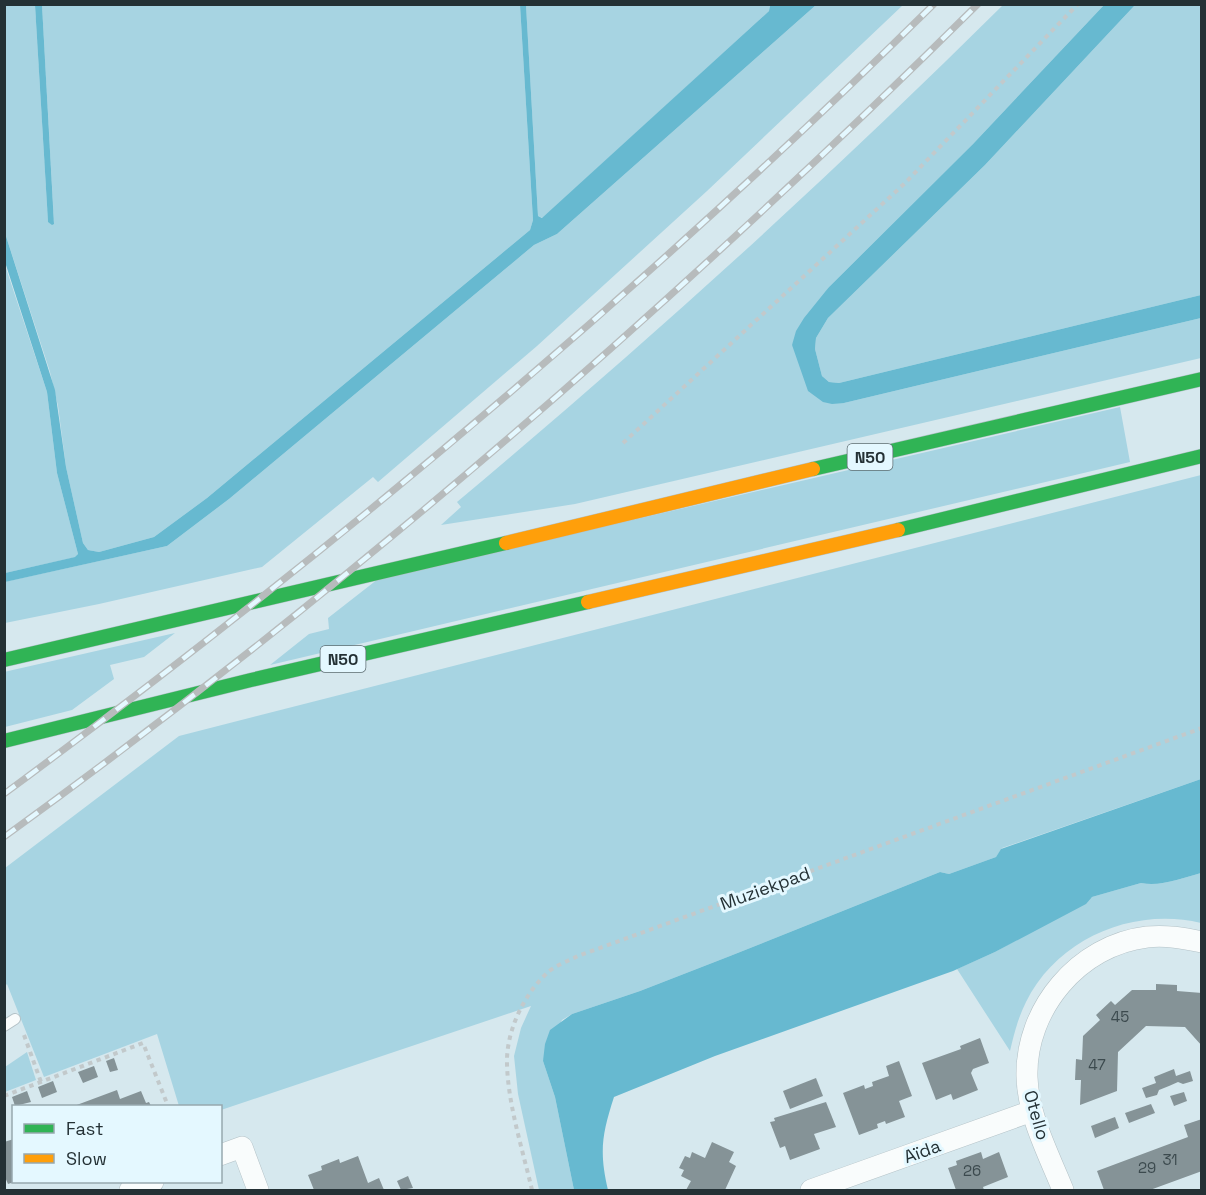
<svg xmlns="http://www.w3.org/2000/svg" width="1206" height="1195" font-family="'Space Grotesk',sans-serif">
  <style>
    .green { fill: #a7d4e2 }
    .water { fill: #67b9d0 }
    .building { fill: #859397 }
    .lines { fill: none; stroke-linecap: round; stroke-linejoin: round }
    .lane-casing { stroke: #b3c1c6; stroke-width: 12 }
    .street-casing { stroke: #b3c1c6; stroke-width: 22 }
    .fast-casing { stroke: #b3c1c6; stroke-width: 15 }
    .slow-casing { stroke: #b3c1c6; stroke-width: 15 }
    .path { stroke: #c2c9cb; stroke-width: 4; stroke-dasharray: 4.5 4.5; stroke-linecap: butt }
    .lane { stroke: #f9fcfc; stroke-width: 10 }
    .street { stroke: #f9fcfc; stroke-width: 21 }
    .fast { stroke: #30b455; stroke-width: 14 }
    .slow { stroke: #ff9f0a; stroke-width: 14 }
    .rail-casing { stroke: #b7bbbc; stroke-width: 7 }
    .rail { stroke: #e4f8ff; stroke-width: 4.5; stroke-dasharray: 14; stroke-linecap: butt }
    .labels { text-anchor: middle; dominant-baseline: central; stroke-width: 6; stroke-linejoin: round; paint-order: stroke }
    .number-label { font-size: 15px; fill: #3c4a4e }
    .shield { fill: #e4f8ff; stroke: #5e6d72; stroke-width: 1.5 }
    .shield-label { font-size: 16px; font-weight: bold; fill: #243135 }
    .street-label { font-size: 18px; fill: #243135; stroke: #e4f8ff }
  </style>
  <rect width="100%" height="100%" fill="#d6e8ee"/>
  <g class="green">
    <polygon points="770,4 769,11 543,218 538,216 526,5"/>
    <polygon points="4,5 35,5 48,222 54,223 42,5 520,5 533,220 530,230 207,498 154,537 99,552 88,550 83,543 66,467 58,406 50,372 5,233"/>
    <polygon points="816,5 903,5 707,191 537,346 378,482 373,477 262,567 99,604 5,623 4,582 167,546 229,499 534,245 557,234"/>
    <path d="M1003,5H1104L973,144L829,287L792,345L844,403L1201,318V358L575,504L441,525L461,507L457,502C646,344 829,178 1003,5Z"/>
    <polygon points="1135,5 1201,5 1201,295 839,383 829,382 822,376 815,349 816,338 828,318 985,165"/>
    <polygon points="4,262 47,392 57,473 78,554 76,557 5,573"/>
    <polygon points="1120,407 1130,462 270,665 309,634 329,629 328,618 378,579"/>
    <polygon points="1201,475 1201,779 1002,848 996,857 949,874 940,872 730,956 640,991 572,1014 562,1020 543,1061 555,1097 574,1190 539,1190 518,1094 514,1056 521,1028 531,1006 221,1110 220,1106 179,1106 157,1034 44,1077 7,984 5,986 5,868 179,736"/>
    <polygon points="175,633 144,657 110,665 114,679 72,710 5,727 4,672"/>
    <path d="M1201,873V923C1133,907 1058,938 1026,1002C1018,1018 1014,1034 1010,1051L957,969L995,952L1092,897L1141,883C1161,887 1182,878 1201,873Z"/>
    <polygon points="27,1052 36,1080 5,1092 5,1067"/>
  </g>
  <g class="water">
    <polygon points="35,5 42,5 54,224 52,225 48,222"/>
    <polygon points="520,5 526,5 538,216 542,218 769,11 770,5 816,5 557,234 534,245 229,499 167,546 5,582 5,573 75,557 78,554 57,473 47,392 5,262 5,233 55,390 66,467 83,543 88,550 99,552 154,537 207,498 530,230 533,220"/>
    <polygon points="1104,5 1135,5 985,165 828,318 816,338 815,349 822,376 829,382 839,383 1201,295 1201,318 844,403 832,404 823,402 808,391 792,345 796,331 804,318 829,287 973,144"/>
    <path d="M1201,779V873C1182,878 1161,887 1141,883L1092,897L1086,904L995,952L953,971L715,1056L614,1097C602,1134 599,1152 608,1190H574L555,1097L543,1061L545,1044L550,1030L572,1014L640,991L730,956L940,872L949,874L996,857L1001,849Z"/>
  </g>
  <g class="building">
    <polygon points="1156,984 1177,985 1177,991 1202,993 1202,1046 1185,1027 1146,1026 1118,1052 1117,1091 1080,1105 1081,1080 1075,1080 1076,1059 1082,1060 1083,1036 1100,1020 1096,1015 1111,1001 1115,1005 1132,990 1156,990"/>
    <polygon points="980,1038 989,1063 973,1069 971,1073 978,1090 953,1100 951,1094 936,1100 922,1063 961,1049 960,1046"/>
    <polygon points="114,1058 118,1070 110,1072 106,1061"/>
    <polygon points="899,1061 912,1096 899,1101 905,1117 886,1124 885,1121 877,1124 878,1128 859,1135 843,1093 864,1085 865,1089 873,1086 872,1082 889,1076 886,1066"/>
    <polygon points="94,1066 98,1077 83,1083 78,1072"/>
    <polygon points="1174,1069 1176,1076 1190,1071 1193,1081 1183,1084 1178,1082 1169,1086 1159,1090 1157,1095 1146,1098 1142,1088 1156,1083 1154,1077"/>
    <polygon points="816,1078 823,1096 790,1109 783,1091"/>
    <polygon points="53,1081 57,1092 42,1098 38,1087"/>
    <polygon points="117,1090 120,1099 141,1091 146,1103 149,1102 151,1106 74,1106"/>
    <polygon points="27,1091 31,1102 15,1106 12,1097"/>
    <polygon points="1184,1092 1187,1101 1174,1106 1170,1096"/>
    <polygon points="826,1102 836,1127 814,1134 820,1149 790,1160 785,1146 780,1148 770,1122 775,1121 774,1118"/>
    <polygon points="1151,1104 1155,1113 1129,1123 1125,1113"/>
    <polygon points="1115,1117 1119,1128 1095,1138 1091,1126"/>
    <polygon points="1202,1119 1202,1171 1150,1190 1104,1190 1097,1171 1188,1137 1184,1125"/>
    <polygon points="14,1139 14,1182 8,1184 4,1175 4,1142"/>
    <polygon points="712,1142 734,1152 729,1162 736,1166 725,1190 686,1190 691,1181 681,1176 684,1170 679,1168 685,1156 690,1158 692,1152 705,1158"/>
    <polygon points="981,1152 983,1159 999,1152 1008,1177 983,1187 984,1190 956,1190 948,1168 957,1165 956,1161"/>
    <polygon points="358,1156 368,1183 379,1178 384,1190 314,1190 308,1175 322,1170 321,1166 339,1159 340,1163"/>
    <polygon points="408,1176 413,1188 401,1190 397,1181"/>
  </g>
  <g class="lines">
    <defs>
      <polyline id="lane" points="4,1026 15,1019"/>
      <g id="street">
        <polyline points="220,1155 242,1147 258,1190"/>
        <polyline points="130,1190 153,1182"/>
        <polyline points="811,1190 1032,1111"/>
        <path d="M1063,1190C1049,1155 1028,1116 1027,1077C1025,1009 1079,945 1147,937C1166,935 1183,938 1202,942"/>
      </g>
      <g id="fast">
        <polyline points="813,469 1202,379"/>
        <polyline points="898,530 1202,456"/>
        <polyline points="4,660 506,543"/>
        <polyline points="4,741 251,680 588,602"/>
      </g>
      <g id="slow">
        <polyline points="506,543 813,469"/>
        <polyline points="588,602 898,530"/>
      </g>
    </defs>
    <use href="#lane" class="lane-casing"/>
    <use href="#street" class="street-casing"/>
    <use href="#fast" class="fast-casing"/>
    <use href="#slow" class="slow-casing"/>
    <g class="path">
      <polyline points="623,443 904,184 1078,4"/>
      <polyline points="24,1035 41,1082"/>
      <polyline points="4,1096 143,1043 168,1106"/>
      <path d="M532,1190C523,1151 508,1105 507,1064C506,1032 523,996 546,974C554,966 568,961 578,956L1202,728"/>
    </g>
    <use href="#lane" class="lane"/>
    <use href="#street" class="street"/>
    <use href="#fast" class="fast"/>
    <use href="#slow" class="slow"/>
    <defs>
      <g id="rail">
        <path d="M4,794C332,552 644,290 934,4"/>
        <path d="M4,837C351,586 674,305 978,4"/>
      </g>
    </defs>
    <use href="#rail" class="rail-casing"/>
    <use href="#rail" class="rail"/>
  </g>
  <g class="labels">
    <g class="number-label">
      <text x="1120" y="1016">45</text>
      <text x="1097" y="1064">47</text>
      <text x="1170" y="1159">31</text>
      <text x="1147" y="1167">29</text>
      <text x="972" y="1170">26</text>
    </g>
    <g class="shield">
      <rect x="847.5" y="444" width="45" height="26" rx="4.5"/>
      <rect x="320.5" y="646" width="45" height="26" rx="4.5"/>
    </g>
    <g class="shield-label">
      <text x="870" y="457">N50</text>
      <text x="343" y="659">N50</text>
    </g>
    <g class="street-label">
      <text transform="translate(765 888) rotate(-20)">Muziekpad</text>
      <text transform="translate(1037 1115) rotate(74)">Otello</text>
      <text transform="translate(922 1151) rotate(-20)">Aïda</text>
    </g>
  </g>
  <rect width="1206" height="1195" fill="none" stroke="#243135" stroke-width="12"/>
  <rect x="12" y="1105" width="210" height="78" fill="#e4f8ff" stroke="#97a8ae" stroke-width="1.5"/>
  <rect x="24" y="1124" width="30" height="9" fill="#30b455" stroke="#97a8ae" stroke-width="1.5"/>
  <text x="66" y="1135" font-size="18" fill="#243135">Fast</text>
  <rect x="24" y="1154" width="30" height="9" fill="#ff9f0a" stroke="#97a8ae" stroke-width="1.5"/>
  <text x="66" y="1165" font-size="18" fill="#243135">Slow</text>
</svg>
